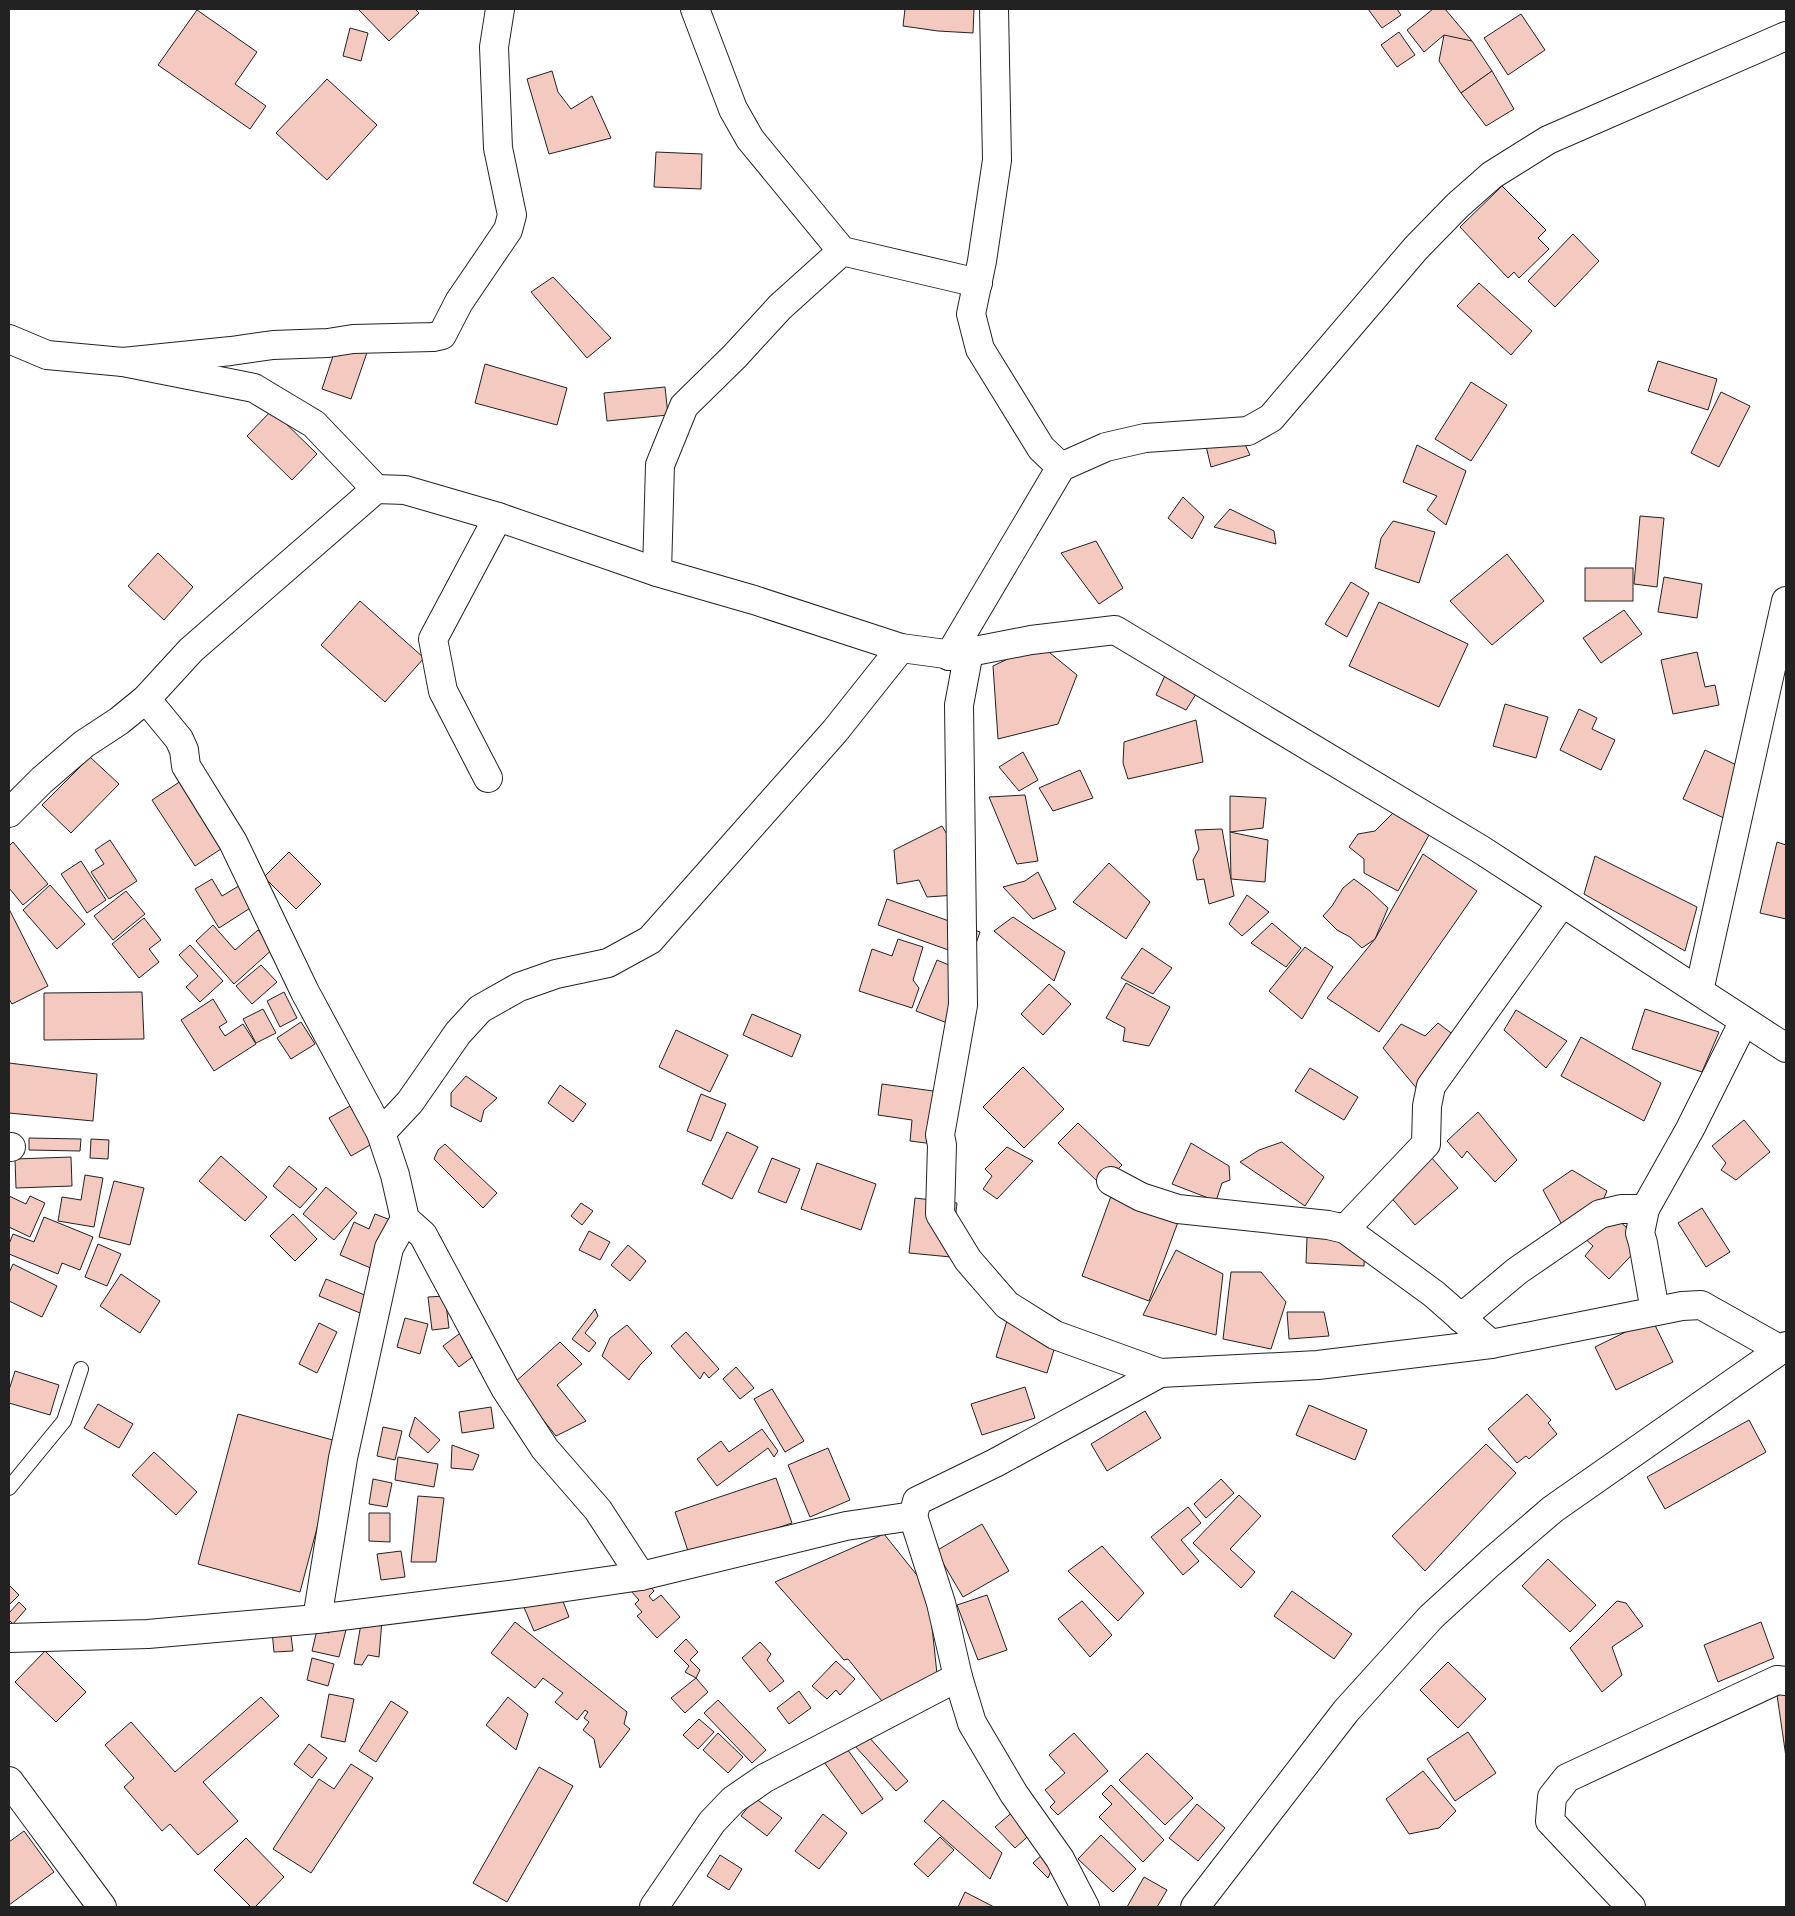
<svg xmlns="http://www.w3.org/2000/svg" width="1795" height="1916" font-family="'Titillium Web',sans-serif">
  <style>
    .building { fill: #f3c9c0; stroke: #222 }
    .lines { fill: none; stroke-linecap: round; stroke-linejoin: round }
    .service-casing { stroke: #222; stroke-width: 16 }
    .minor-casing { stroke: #222; stroke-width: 30 }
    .service { stroke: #fff; stroke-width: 14 }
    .minor { stroke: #fff; stroke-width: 28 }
  </style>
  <rect width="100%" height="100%" fill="#fff"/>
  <g class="building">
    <polygon points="358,9 415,9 419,13 389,41"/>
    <polygon points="905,9 974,9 973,33 938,31 903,26"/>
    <polygon points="1368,9 1397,9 1401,15 1382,28"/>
    <polygon points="1433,9 1445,9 1472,41 1459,52 1444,35 1424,52 1407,30"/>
    <polygon points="197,10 257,52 235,84 266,106 250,129 158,65"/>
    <polygon points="1521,14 1545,50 1508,75 1484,38"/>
    <polygon points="350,28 368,33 361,61 343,56"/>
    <polygon points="1399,32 1415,55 1397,67 1381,45"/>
    <polygon points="1444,35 1472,41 1492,71 1461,93 1439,61"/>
    <polygon points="552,71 558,92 571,109 592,96 611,138 549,154 527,79"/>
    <polygon points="1492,71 1514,109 1486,126 1461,93"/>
    <polygon points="327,79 377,125 327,180 276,133"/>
    <polygon points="656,152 702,154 701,189 654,187"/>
    <polygon points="1502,186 1546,230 1538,238 1549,249 1519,278 1514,272 1508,278 1460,227"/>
    <polygon points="1573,234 1599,261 1555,307 1528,281"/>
    <polygon points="553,277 611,338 587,358 531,292"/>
    <polygon points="1479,283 1532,331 1511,355 1457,306"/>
    <polygon points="372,338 351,399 322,389 338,341"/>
    <polygon points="1658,361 1717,379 1708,410 1648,391"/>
    <polygon points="485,364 567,388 557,425 475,403"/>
    <polygon points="1471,382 1507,405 1471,461 1435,439"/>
    <polygon points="665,387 668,415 607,421 604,393"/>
    <polygon points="1721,392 1750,406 1719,467 1691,453"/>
    <polygon points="272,410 317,454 292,480 247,436"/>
    <polygon points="1242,438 1250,455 1211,467 1205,442"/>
    <polygon points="1417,445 1466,471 1446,525 1427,510 1437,496 1403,482"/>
    <polygon points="1183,497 1204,517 1192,539 1168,518"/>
    <polygon points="1230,509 1274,531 1276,544 1214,527"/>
    <polygon points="1640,516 1664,518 1657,587 1634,584"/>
    <polygon points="1393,521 1435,532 1419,583 1375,568 1381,538"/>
    <polygon points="1096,541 1123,588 1099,604 1061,553"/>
    <polygon points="158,553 193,587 164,620 128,586"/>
    <polygon points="1507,554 1544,601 1492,645 1450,601"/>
    <rect x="1585" y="568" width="48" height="33"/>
    <polygon points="1664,577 1702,584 1697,618 1658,612"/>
    <polygon points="1351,582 1369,593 1347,637 1325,624"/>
    <polygon points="360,601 424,658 385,702 321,645"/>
    <polygon points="1379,602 1468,644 1439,707 1349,666"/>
    <polygon points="1624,610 1642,634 1601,663 1583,638"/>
    <polygon points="1039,644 1077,675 1058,724 998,739 993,666"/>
    <polygon points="1697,652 1705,687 1715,685 1719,705 1673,714 1661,660"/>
    <polygon points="1168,669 1201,686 1186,710 1156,695"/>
    <polygon points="1505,704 1548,717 1536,758 1493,746"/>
    <polygon points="1579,709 1597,718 1592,729 1615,740 1601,770 1560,750"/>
    <polygon points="1196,720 1203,762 1128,779 1123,763 1124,742"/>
    <polygon points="1705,750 1749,771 1726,819 1683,799"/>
    <polygon points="1023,752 1038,780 1019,791 999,767"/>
    <polygon points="90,757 119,784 71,833 42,805"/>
    <polygon points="1080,770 1093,798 1053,811 1039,788"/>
    <polygon points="181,781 224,847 195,866 152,800"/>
    <polygon points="1025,795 1038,861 1017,864 989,797"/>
    <polygon points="1230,796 1266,798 1263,828 1230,832"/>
    <polygon points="1394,812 1429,835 1398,891 1364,873 1364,859 1349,847 1358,834 1375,831"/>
    <polygon points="942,826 951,841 956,895 927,897 919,880 897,884 894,850"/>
    <polygon points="1222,829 1234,896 1209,904 1204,879 1197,880 1193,860 1199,849 1195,830"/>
    <polygon points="1230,832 1268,840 1265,882 1231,879"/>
    <polygon points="110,840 137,881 109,899 91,872 104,864 95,850"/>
    <polygon points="13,842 48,884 23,905 9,888 9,846"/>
    <polygon points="1777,842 1786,845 1786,919 1760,913"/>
    <polygon points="289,852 321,884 296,909 264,877"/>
    <polygon points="1423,854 1477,891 1379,1032 1327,998 1375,939"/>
    <polygon points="1595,856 1697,907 1685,951 1584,894"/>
    <polygon points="81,861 106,900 87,913 61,874"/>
    <polygon points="1109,863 1150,902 1126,939 1073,902"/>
    <polygon points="1038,872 1056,909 1033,919 1003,887 1025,881"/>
    <polygon points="212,879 222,896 242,884 255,905 219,928 195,889"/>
    <polygon points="1354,879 1370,891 1388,908 1375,939 1362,948 1350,937 1337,930 1323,916 1332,906 1343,888"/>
    <polygon points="50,885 85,924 57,949 23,910"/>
    <polygon points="126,891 145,914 113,940 94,916"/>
    <polygon points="1247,895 1269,912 1242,936 1229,924"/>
    <polygon points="887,899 980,932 971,958 878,925"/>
    <polygon points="9,909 48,986 12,1004 9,999"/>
    <polygon points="1013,917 1065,952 1054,981 994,931"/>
    <polygon points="144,918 161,940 149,949 159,962 139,978 112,944"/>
    <polygon points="1272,923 1301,948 1286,967 1251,943"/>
    <polygon points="213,925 235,950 258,930 274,948 234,984 196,941"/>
    <polygon points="898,939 923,947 913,980 919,988 912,1008 859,991 872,949 892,956"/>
    <polygon points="190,945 223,981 200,1002 186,987 198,976 179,955"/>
    <polygon points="1305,947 1333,967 1302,1019 1269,991"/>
    <polygon points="1142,948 1172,968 1153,994 1121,978"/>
    <polygon points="937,960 970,974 950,1024 916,1011"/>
    <polygon points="261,965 277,982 252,1004 236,986"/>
    <polygon points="1126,983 1170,1007 1149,1046 1123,1041 1125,1028 1106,1018"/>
    <polygon points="1049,984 1071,1004 1043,1035 1021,1014"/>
    <polygon points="142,992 144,1039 44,1040 44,993"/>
    <polygon points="284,992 297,1018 280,1027 267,1001"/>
    <polygon points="213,999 227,1022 219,1027 225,1036 243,1024 256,1044 214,1071 181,1020"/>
    <polygon points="263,1009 276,1033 256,1043 243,1019"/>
    <polygon points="1645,1009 1719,1032 1702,1072 1632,1049"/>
    <polygon points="1516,1010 1567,1041 1546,1068 1504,1030"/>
    <polygon points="752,1014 801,1035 792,1057 743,1035"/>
    <polygon points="301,1022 315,1044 291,1059 277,1038"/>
    <polygon points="1438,1023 1455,1036 1418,1090 1383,1048 1401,1024 1425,1036"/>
    <polygon points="676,1030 728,1055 710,1092 659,1067"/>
    <polygon points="1581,1037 1661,1083 1644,1121 1561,1076"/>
    <polygon points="9,1063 97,1074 93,1121 9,1113"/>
    <polygon points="1023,1067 1064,1109 1024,1148 983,1107"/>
    <polygon points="1310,1068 1358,1097 1344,1120 1295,1091"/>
    <polygon points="466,1076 497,1098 484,1110 481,1122 451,1106 451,1093"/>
    <polygon points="882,1084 948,1093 942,1145 910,1141 912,1120 878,1115"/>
    <polygon points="560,1085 586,1104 573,1122 548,1103"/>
    <polygon points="701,1094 726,1104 711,1141 687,1131"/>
    <polygon points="350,1106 372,1144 351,1156 329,1118"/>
    <polygon points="1478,1112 1517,1160 1495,1182 1467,1151 1462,1158 1447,1141"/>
    <polygon points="1744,1120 1770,1152 1736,1180 1721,1170 1726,1163 1712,1146"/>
    <polygon points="1078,1123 1122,1165 1102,1186 1058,1143"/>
    <polygon points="727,1132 758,1147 732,1199 702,1184"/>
    <polygon points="29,1138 81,1139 80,1151 29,1150"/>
    <polygon points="91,1139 109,1140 108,1159 90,1158"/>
    <polygon points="1282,1142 1324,1177 1305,1206 1240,1162 1259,1150"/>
    <polygon points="1191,1143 1229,1166 1230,1180 1222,1183 1216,1201 1172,1184"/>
    <polygon points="445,1144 497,1193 483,1208 434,1159 438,1150"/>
    <polygon points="1007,1147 1033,1161 997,1199 983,1189 992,1176 985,1169"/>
    <polygon points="221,1156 267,1197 245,1221 199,1181"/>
    <polygon points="71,1157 72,1186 16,1188 15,1159"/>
    <polygon points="1431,1157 1458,1188 1415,1225 1388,1194"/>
    <polygon points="772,1158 800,1169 786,1203 758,1192"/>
    <polygon points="817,1163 876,1184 861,1230 801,1209"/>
    <polygon points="289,1166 317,1189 300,1208 273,1186"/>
    <polygon points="1572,1170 1607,1191 1599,1209 1566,1232 1543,1190"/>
    <polygon points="85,1175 103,1178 94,1227 58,1221 62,1197 81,1200"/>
    <polygon points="1118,1177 1185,1203 1149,1301 1082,1276"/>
    <polygon points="114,1181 144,1188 130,1245 99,1237"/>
    <polygon points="326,1187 357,1213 334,1240 303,1214"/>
    <polygon points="9,1196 26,1204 30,1196 45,1203 30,1237 9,1227"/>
    <polygon points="915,1198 957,1203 951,1257 909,1253"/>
    <polygon points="581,1203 593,1211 582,1225 571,1216"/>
    <polygon points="1702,1208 1730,1252 1706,1267 1678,1223"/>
    <polygon points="1308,1211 1366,1214 1364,1266 1306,1263"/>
    <polygon points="293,1214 317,1239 295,1261 270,1236"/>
    <polygon points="375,1214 393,1221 373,1269 340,1255 354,1222 369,1229"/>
    <polygon points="1614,1216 1643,1243 1609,1279 1585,1256 1593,1246 1581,1235"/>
    <polygon points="44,1217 93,1237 80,1270 62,1263 58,1274 9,1254 9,1244 13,1234 34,1242"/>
    <polygon points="589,1231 610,1242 600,1260 579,1250"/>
    <polygon points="98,1244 121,1254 107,1286 85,1277"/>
    <polygon points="628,1245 646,1261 630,1281 611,1265"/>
    <polygon points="1176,1250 1223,1274 1216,1335 1143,1315"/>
    <polygon points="13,1264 57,1286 42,1317 9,1301 9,1273"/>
    <polygon points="1231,1272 1261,1272 1286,1302 1271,1349 1223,1339"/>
    <polygon points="121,1274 160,1301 140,1333 100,1306"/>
    <polygon points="326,1279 367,1296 360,1313 319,1296"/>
    <polygon points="445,1296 449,1328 432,1330 428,1297"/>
    <polygon points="595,1309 598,1316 585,1333 596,1343 589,1352 572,1339"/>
    <polygon points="1287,1312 1324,1312 1329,1336 1289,1339"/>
    <polygon points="1009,1314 1060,1330 1047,1373 996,1357"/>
    <polygon points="405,1318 428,1324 420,1354 397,1347"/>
    <polygon points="1652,1319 1673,1362 1616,1390 1595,1347"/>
    <polygon points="319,1323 337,1332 317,1373 299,1364"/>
    <polygon points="627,1325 652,1353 640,1365 629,1380 602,1356 610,1338"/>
    <polygon points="463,1331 479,1352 459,1367 443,1346"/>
    <polygon points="686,1332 719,1369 709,1378 704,1372 700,1379 671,1346"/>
    <polygon points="560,1342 582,1364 557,1385 586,1421 556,1436 514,1383"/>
    <polygon points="736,1367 754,1388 740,1399 723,1379"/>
    <polygon points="15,1371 59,1385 50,1415 9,1403 9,1390"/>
    <polygon points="1025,1387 1035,1418 982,1435 971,1404"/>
    <polygon points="772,1389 804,1441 785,1452 754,1399"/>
    <polygon points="1527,1394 1551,1420 1548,1423 1557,1434 1529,1459 1526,1456 1517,1463 1488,1429"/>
    <polygon points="98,1404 133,1424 119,1448 84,1428"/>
    <polygon points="1309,1405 1367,1430 1355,1460 1296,1435"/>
    <polygon points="491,1407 494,1428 462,1433 459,1412"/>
    <polygon points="1145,1411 1161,1438 1107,1471 1091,1444"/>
    <polygon points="238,1414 340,1442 300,1592 198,1564"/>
    <polygon points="415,1417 440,1440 428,1453 409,1436"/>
    <polygon points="1749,1420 1766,1452 1665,1509 1647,1477"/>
    <polygon points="383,1427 402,1431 395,1460 377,1456"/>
    <polygon points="762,1429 778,1451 774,1457 768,1448 717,1486 697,1459 721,1441 729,1452"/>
    <polygon points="1486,1444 1516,1473 1425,1571 1392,1536"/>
    <polygon points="452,1445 479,1455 473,1470 451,1468"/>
    <polygon points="828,1448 850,1500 810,1517 788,1465"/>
    <polygon points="154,1452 197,1492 176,1515 132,1475"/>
    <polygon points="398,1457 438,1464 434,1487 395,1480"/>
    <polygon points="776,1478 792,1523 690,1557 675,1512"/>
    <polygon points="373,1479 392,1483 387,1507 369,1504"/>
    <polygon points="1221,1479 1234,1493 1206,1518 1194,1504"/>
    <polygon points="1239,1495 1261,1516 1230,1549 1255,1572 1241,1588 1193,1543"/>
    <polygon points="418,1496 444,1498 436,1562 411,1562"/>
    <polygon points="1188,1507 1201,1523 1181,1540 1199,1561 1183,1575 1151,1537"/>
    <polygon points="369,1513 390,1513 390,1542 369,1541"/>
    <polygon points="982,1524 1009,1571 963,1597 936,1551"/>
    <polygon points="884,1534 928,1589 937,1674 890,1711 848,1659 844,1660 775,1582"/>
    <polygon points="1102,1546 1144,1593 1118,1621 1068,1571"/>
    <polygon points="401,1551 405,1577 381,1580 377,1554"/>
    <polygon points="1548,1559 1596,1605 1570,1632 1522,1586"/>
    <polygon points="644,1579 654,1591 649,1596 653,1601 661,1595 680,1617 657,1638 637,1616 642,1612 635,1604 639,1600 631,1591"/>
    <polygon points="9,1585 19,1595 9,1605"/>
    <polygon points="559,1591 569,1617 534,1631 523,1605"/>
    <polygon points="1292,1591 1352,1634 1334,1659 1274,1616"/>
    <polygon points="987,1595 1007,1650 978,1660 957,1605"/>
    <polygon points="1082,1601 1112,1635 1090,1657 1058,1619"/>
    <polygon points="1617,1601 1626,1603 1643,1626 1612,1647 1622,1675 1602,1692 1570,1648"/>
    <polygon points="19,1602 26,1609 13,1624 9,1620 9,1613"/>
    <polygon points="362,1618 382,1620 379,1657 368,1655 362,1665 354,1664"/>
    <polygon points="331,1622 347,1626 339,1657 312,1651 317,1630 329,1633"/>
    <polygon points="515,1622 627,1712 624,1724 630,1729 600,1768 594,1739 583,1730 589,1722 584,1718 588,1712 585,1710 577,1720 555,1702 563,1693 543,1678 535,1688 491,1653"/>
    <polygon points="1761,1622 1774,1658 1718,1682 1704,1645"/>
    <polygon points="290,1628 293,1651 274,1652 272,1631"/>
    <polygon points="686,1639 698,1652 690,1660 700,1670 696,1678 685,1672 689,1666 674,1651"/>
    <polygon points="760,1642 771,1654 767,1660 784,1681 770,1692 742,1658"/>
    <polygon points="45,1651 86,1692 56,1722 15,1682"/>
    <polygon points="312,1658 334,1664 328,1686 307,1680"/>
    <polygon points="836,1661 855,1679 840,1695 836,1690 827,1699 812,1686"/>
    <polygon points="1448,1662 1486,1699 1458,1728 1420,1690"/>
    <polygon points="696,1678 708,1692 685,1713 671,1698"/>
    <polygon points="799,1691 811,1708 789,1724 777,1708"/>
    <polygon points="329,1694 354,1699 345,1742 321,1737"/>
    <polygon points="1786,1694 1786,1757 1777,1695"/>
    <polygon points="261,1697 279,1716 203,1782 238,1821 198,1855 170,1824 162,1831 124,1787 134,1778 105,1745 131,1722 175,1772"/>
    <polygon points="508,1697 528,1714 516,1750 486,1725"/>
    <polygon points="718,1700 766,1750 752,1763 704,1713"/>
    <polygon points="391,1701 408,1712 376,1762 359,1751"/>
    <polygon points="699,1719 714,1732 698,1749 683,1735"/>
    <polygon points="1468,1732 1496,1773 1455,1801 1427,1759"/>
    <polygon points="718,1733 743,1757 728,1773 703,1750"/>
    <polygon points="1074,1733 1108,1771 1058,1815 1050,1807 1055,1802 1045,1790 1065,1773 1049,1755"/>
    <polygon points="868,1736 908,1781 896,1791 854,1745"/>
    <polygon points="309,1744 327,1758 312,1778 294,1764"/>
    <polygon points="845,1746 883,1799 862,1814 824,1762"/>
    <polygon points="1147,1753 1193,1798 1165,1825 1119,1780"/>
    <polygon points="351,1764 373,1778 311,1873 273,1849 319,1779 334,1789"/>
    <polygon points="539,1767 573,1786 507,1902 473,1883"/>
    <polygon points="1423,1771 1456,1811 1439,1828 1409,1834 1386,1799"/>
    <polygon points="1111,1785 1164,1840 1143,1862 1099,1817 1112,1804 1102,1794"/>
    <polygon points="755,1798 782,1818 767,1836 741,1816"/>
    <polygon points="943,1800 1002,1853 990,1879 924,1821"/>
    <polygon points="1197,1804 1225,1828 1198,1861 1169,1838"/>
    <polygon points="1015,1810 1034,1831 1015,1848 995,1827"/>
    <polygon points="823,1814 847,1833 819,1869 795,1851"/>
    <polygon points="24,1831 54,1872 9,1905 9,1842"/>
    <polygon points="1101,1835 1136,1869 1113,1892 1078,1859"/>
    <polygon points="940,1837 954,1850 928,1877 914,1864"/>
    <polygon points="246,1838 284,1877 255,1907 251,1907 214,1870"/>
    <polygon points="1044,1853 1054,1864 1048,1878 1033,1863"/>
    <polygon points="720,1855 742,1869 729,1890 707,1876"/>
    <polygon points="1144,1877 1167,1890 1157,1907 1127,1907"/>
    <polygon points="965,1892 994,1907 958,1907"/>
  </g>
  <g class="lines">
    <defs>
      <polyline id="service" points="9,1488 64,1421 81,1369"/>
      <g id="minor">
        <polyline points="695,9 733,109 750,139 842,251 978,283"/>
        <polyline points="994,9 997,160 982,261 971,314 980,349 1041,448 1061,467"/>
        <polyline points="9,339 47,355 123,362 231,351 273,345 328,343 353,339 433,337 442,335 459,302 508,230 512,215 498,148 494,47 500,9"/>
        <polyline points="123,362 254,388 314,424 376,489 405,490 498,517 657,572 754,600 901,648 968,657 959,705 963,1005 940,1135 942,1145 940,1214 968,1260 1007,1305 1055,1335 1160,1373 1318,1365 1491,1344 1682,1306 1701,1305 1781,1350"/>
        <polyline points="657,572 660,465 684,406 735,356 780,307 842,251"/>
        <polyline points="949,656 1061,467 1106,447 1145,438 1248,431 1271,418 1416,248 1458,205 1492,175 1548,140 1786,36"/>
        <polyline points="949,656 1031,640 1115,630 1480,849 1786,1048"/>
        <polyline points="146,699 179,739 184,750 186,766 233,842 305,992 381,1133 395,1175 405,1219 423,1235 505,1388 545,1449 598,1510 641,1576"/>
        <polyline points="488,778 443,691 433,639 498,517"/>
        <polyline points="9,813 42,780 84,744 119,721 146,699 191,650 376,489"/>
        <polyline points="1699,991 1786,601"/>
        <polyline points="381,1133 410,1102 458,1033 480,1009 519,987 556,974 608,963 650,940 835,731 901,648"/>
        <polyline points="9,1147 11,1147"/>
        <polyline points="1111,1181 1141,1197 1178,1209 1328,1225 1345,1229 1434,1294 1491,1344"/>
        <polyline points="1345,1229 1426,1144 1427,1106 1431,1086 1562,903"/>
        <polyline points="1655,1311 1643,1243 1640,1233 1645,1209 1690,1129 1744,1021"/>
        <polyline points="1461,1318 1517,1271 1600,1214 1621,1209 1645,1209"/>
        <polyline points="913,1516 941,1603 958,1677 972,1723 1014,1794 1060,1859 1085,1907"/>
        <polyline points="317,1619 343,1458 389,1248 405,1219"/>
        <polyline points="9,1638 148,1634 317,1619 524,1593 641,1576 846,1526 913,1516 917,1501 995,1463 1160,1373"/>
        <polyline points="9,1781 102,1907"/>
        <polyline points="654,1907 712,1822 733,1800 765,1778 958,1677"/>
        <polyline points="1195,1907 1346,1711 1431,1617 1490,1563 1553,1509 1786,1346"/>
        <polyline points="1631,1907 1550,1821 1552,1797 1567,1778 1777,1680 1786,1681"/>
      </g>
    </defs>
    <use href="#service" class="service-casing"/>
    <use href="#minor" class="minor-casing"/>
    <use href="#service" class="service"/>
    <use href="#minor" class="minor"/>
  </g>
  <rect width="1795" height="1916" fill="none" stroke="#222222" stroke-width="20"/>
</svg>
